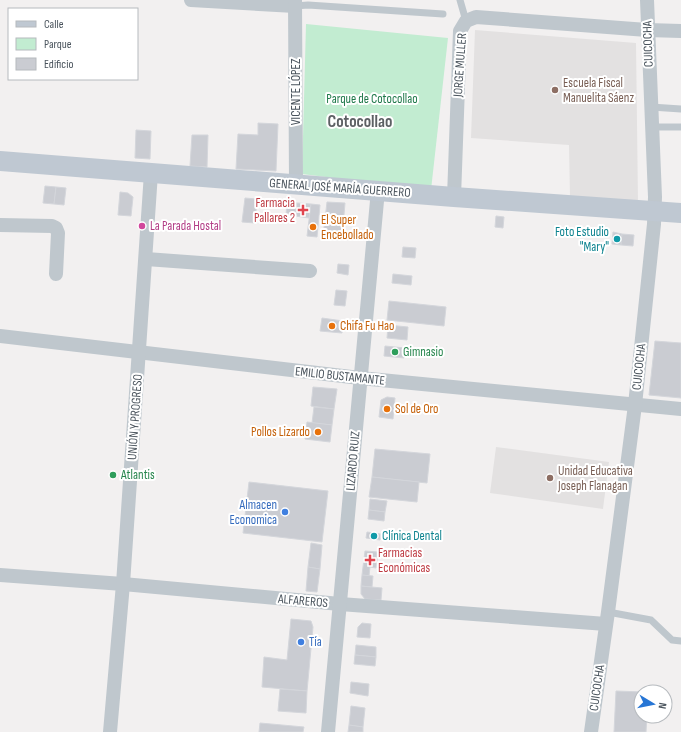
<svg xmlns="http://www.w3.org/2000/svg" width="681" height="732" font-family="'Sofia Sans Condensed',sans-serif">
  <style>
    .education { fill: #e3e1e1 }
    .green { fill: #c2ecd1 }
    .building { fill: #caccd2; stroke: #d4d6db }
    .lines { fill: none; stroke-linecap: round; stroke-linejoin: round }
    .lane { stroke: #bfc7cd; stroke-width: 7 }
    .street { stroke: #bfc7cd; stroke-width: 14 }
    .secondary { stroke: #bfc8d2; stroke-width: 20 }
    .education-dot { fill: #8d6e63; stroke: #fff; stroke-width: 1.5 }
    .health-dot { fill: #e0444e; stroke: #fff; stroke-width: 1.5 }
    .hotel-dot { fill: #d1479c; stroke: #fff; stroke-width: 1.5 }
    .food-dot { fill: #e8710a; stroke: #fff; stroke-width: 1.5 }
    .culture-dot { fill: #0f9aa8; stroke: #fff; stroke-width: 1.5 }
    .leisure-dot { fill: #2e9e5b; stroke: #fff; stroke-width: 1.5 }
    .shop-dot { fill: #3f7fe0; stroke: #fff; stroke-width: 1.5 }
    .labels { text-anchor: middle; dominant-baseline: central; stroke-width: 4; stroke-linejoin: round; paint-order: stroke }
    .street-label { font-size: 13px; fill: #49535c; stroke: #fff }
    .education-label { font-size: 13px; fill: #785e54; stroke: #fff; text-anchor: start }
    .park-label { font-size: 13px; fill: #1e7849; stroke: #fff }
    .health-label { font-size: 13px; fill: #be3a42; stroke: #fff; text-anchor: end }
    .food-label { font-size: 13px; fill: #c56008; stroke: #fff; text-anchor: start }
    .hotel-label { font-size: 13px; fill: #b23c85; stroke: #fff; text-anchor: start }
    .culture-label { font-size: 13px; fill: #0d838f; stroke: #fff; text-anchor: end }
    .leisure-label { font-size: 13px; fill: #27864d; stroke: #fff; text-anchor: start }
    .shop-label { font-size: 13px; fill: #366cbe; stroke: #fff; text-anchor: end }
    .district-label { font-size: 17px; font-weight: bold; fill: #5d6064; stroke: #fff }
  </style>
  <rect width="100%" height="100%" fill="#f2f0f0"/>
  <g class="education">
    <polygon points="475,30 636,43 638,203 570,197 569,145 471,138"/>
    <polygon points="496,447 609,462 603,509 490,493"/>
  </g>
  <polygon class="green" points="306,24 448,38 431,190 302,174"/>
  <g class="building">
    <polygon points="258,123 278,124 276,171 236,169 238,134 258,135"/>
    <polygon points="136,130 151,131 150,159 135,158"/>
    <polygon points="192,135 208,135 207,167 190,166"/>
    <polygon points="45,186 56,187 54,204 43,203"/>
    <polygon points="56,187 66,188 64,205 54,204"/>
    <polygon points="120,192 128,193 133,197 131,216 118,215"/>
    <polygon points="245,198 257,199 255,223 242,222"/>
    <polygon points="287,202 297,203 295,216 286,215"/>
    <polygon points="327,202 345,203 342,238 323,236"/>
    <polygon points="297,203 311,204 309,218 295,216"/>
    <polygon points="311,204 320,205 317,237 307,236"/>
    <polygon points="496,216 504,217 503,228 495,227"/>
    <polygon points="613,232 622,234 621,245 612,244"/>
    <polygon points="622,234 634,235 633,246 621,245"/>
    <polygon points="403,247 416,248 415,258 402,257"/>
    <polygon points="338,264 349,265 348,275 337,273"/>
    <polygon points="393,274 412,276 411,285 392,283"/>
    <polygon points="336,290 347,291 345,306 334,305"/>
    <polygon points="389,301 446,307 444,326 387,320"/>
    <polygon points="322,318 343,321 342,333 320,331"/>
    <polygon points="388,325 408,327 407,340 387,338"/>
    <polygon points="655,341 681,343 681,398 649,395"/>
    <polygon points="385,346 405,348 404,358 384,356"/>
    <polygon points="313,387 337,389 334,409 311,406"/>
    <polygon points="387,397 395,398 393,419 379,417 381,400"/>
    <polygon points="314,407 334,409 332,425 312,423"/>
    <polygon points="307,422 332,425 330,442 305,439"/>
    <polygon points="375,449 430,454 427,483 372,477"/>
    <polygon points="372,477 419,482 417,502 369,497"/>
    <polygon points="249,482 328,491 322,542 243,533"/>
    <polygon points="370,499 387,501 385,512 369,510"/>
    <polygon points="369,510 385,512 384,521 368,519"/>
    <polygon points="367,532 381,534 380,540 366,538"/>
    <polygon points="311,543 322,545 320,569 308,567"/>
    <polygon points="365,551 378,552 376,568 370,567 369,576 362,575"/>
    <polygon points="308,567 320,569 317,592 306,591"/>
    <polygon points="362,575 373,576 372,587 361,586"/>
    <polygon points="361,586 382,588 381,600 365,599 361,594"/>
    <polygon points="291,619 311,621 313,627 307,691 262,687 264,657 287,660"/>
    <polygon points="362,623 371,624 370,638 357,637 358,627"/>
    <polygon points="356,645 376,647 376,657 355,655"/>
    <polygon points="355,655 376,657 375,666 354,664"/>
    <polygon points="351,682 369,684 368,696 350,693"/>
    <polygon points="280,689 307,691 306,713 278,711"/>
    <polygon points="616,691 643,692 641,692 641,716 647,716 646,732 614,732"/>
    <polygon points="351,706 365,708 363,727 349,725"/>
    <polygon points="260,723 304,727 303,732 259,732"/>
    <polygon points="349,725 363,727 363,732 348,732"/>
  </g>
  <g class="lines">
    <g class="lane">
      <polyline points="460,0 466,21"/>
      <polyline points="295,6 308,5 443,14"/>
      <polyline points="651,107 681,109"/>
      <polyline points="652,127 681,127"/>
      <polyline points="608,612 651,620 672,640 681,641"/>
    </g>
    <g class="street">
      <polyline points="191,0 295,6"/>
      <polyline points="295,0 296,184"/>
      <polyline points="454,197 460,31 466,21 476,17 647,30 681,31"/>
      <polyline points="0,225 52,226 56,228 58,233 56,274"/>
      <polyline points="146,259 310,271"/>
      <polyline points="0,336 360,378 681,409"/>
      <polyline points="0,575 123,584 340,604 606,624"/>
      <polyline points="110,732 123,584 151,173"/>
      <polyline points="328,732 378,190"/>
      <polyline points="591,732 608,612 635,405 654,224 655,197 647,0"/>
    </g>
    <polyline class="secondary" points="0,161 454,197 681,213"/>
  </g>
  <g class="education-dot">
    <circle cx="555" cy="90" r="4"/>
    <circle cx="550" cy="478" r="4"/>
  </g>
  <g class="health-dot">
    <path d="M301 204h4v4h4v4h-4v4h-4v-4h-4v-4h4z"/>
    <path d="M368 554h4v4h4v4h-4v4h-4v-4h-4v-4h4z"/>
  </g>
  <circle class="hotel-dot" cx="142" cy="226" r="4"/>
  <g class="food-dot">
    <circle cx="313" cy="227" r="4"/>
    <circle cx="332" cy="326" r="4"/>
    <circle cx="387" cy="409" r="4"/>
    <circle cx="318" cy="432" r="4"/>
  </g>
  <g class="culture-dot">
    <circle cx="617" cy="239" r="4"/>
    <circle cx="374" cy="536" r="4"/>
  </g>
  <g class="leisure-dot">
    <circle cx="395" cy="352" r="4"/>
    <circle cx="113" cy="475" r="4"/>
  </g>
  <g class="shop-dot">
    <circle cx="285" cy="512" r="4"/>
    <circle cx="301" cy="642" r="4"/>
  </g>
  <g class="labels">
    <g class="street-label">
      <text transform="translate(648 44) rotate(-92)">CUICOCHA</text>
      <text transform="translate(460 65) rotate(-86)">JORGE MULLER</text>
      <text transform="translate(296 92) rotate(-90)">VICENTE LÓPEZ</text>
      <text transform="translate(340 188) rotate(4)">GENERAL JOSÉ MARÍA GUERRERO</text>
      <text transform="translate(639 367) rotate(-84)">CUICOCHA</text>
      <text transform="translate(340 376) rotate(6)">EMILIO BUSTAMANTE</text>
      <text transform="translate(135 417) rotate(-86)">UNIÓN Y PROGRESO</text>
      <text transform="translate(353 461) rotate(-85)">LIZARDO RUIZ</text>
      <text transform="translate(303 601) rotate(5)">ALFAREROS</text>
      <text transform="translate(597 688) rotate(-82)">CUICOCHA</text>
    </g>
    <g class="education-label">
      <text x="563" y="83">Escuela Fiscal<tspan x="563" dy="15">Manuelita Sáenz</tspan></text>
      <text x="558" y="471">Unidad Educativa<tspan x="558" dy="15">Joseph Flanagan</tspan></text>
    </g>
    <g class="park-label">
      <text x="372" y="99">Parque de Cotocollao</text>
    </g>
    <g class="health-label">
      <text x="295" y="203">Farmacia<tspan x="295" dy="15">Pallares 2</tspan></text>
      <text x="378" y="553" text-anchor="start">Farmacias<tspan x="378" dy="15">Económicas</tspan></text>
    </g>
    <g class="food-label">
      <text x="321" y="220">El Super<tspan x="321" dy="15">Encebollado</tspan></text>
      <text x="340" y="326">Chifa Fu Hao</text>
      <text x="395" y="409">Sol de Oro</text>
      <text x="310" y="432" text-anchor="end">Pollos Lizardo</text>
    </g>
    <g class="hotel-label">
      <text x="150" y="226">La Parada Hostal</text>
    </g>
    <g class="culture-label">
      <text x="609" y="232">Foto Estudio<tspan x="609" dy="15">"Mary"</tspan></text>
      <text x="382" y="536" text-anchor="start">Clínica Dental</text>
    </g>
    <g class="leisure-label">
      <text x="403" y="352">Gimnasio</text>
      <text x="121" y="475">Atlantis</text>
    </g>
    <g class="shop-label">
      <text x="277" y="505">Almacen<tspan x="277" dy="15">Economica</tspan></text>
      <text x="309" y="642" text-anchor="start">Tía</text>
    </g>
    <g class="district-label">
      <text x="360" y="122">Cotocollao</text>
    </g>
  </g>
  <rect x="8" y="8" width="130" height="72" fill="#ffffff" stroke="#b6babe"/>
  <rect x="16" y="21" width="20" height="6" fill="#bfc8d2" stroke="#b6babe"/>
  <text x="44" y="28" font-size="12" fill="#49535c">Calle</text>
  <rect x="16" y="38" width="20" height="12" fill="#c2ecd1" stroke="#b6babe"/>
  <text x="44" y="48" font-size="12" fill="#49535c">Parque</text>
  <rect x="16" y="58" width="20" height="12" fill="#caccd2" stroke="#b6babe"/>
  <text x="44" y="68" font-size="12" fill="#49535c">Edificio</text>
  <g transform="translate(653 704) rotate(100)"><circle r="19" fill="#ffffff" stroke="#b6babe"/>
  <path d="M0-3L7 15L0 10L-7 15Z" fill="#2776d5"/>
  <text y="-6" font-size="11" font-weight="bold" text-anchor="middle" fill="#49535c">N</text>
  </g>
</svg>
